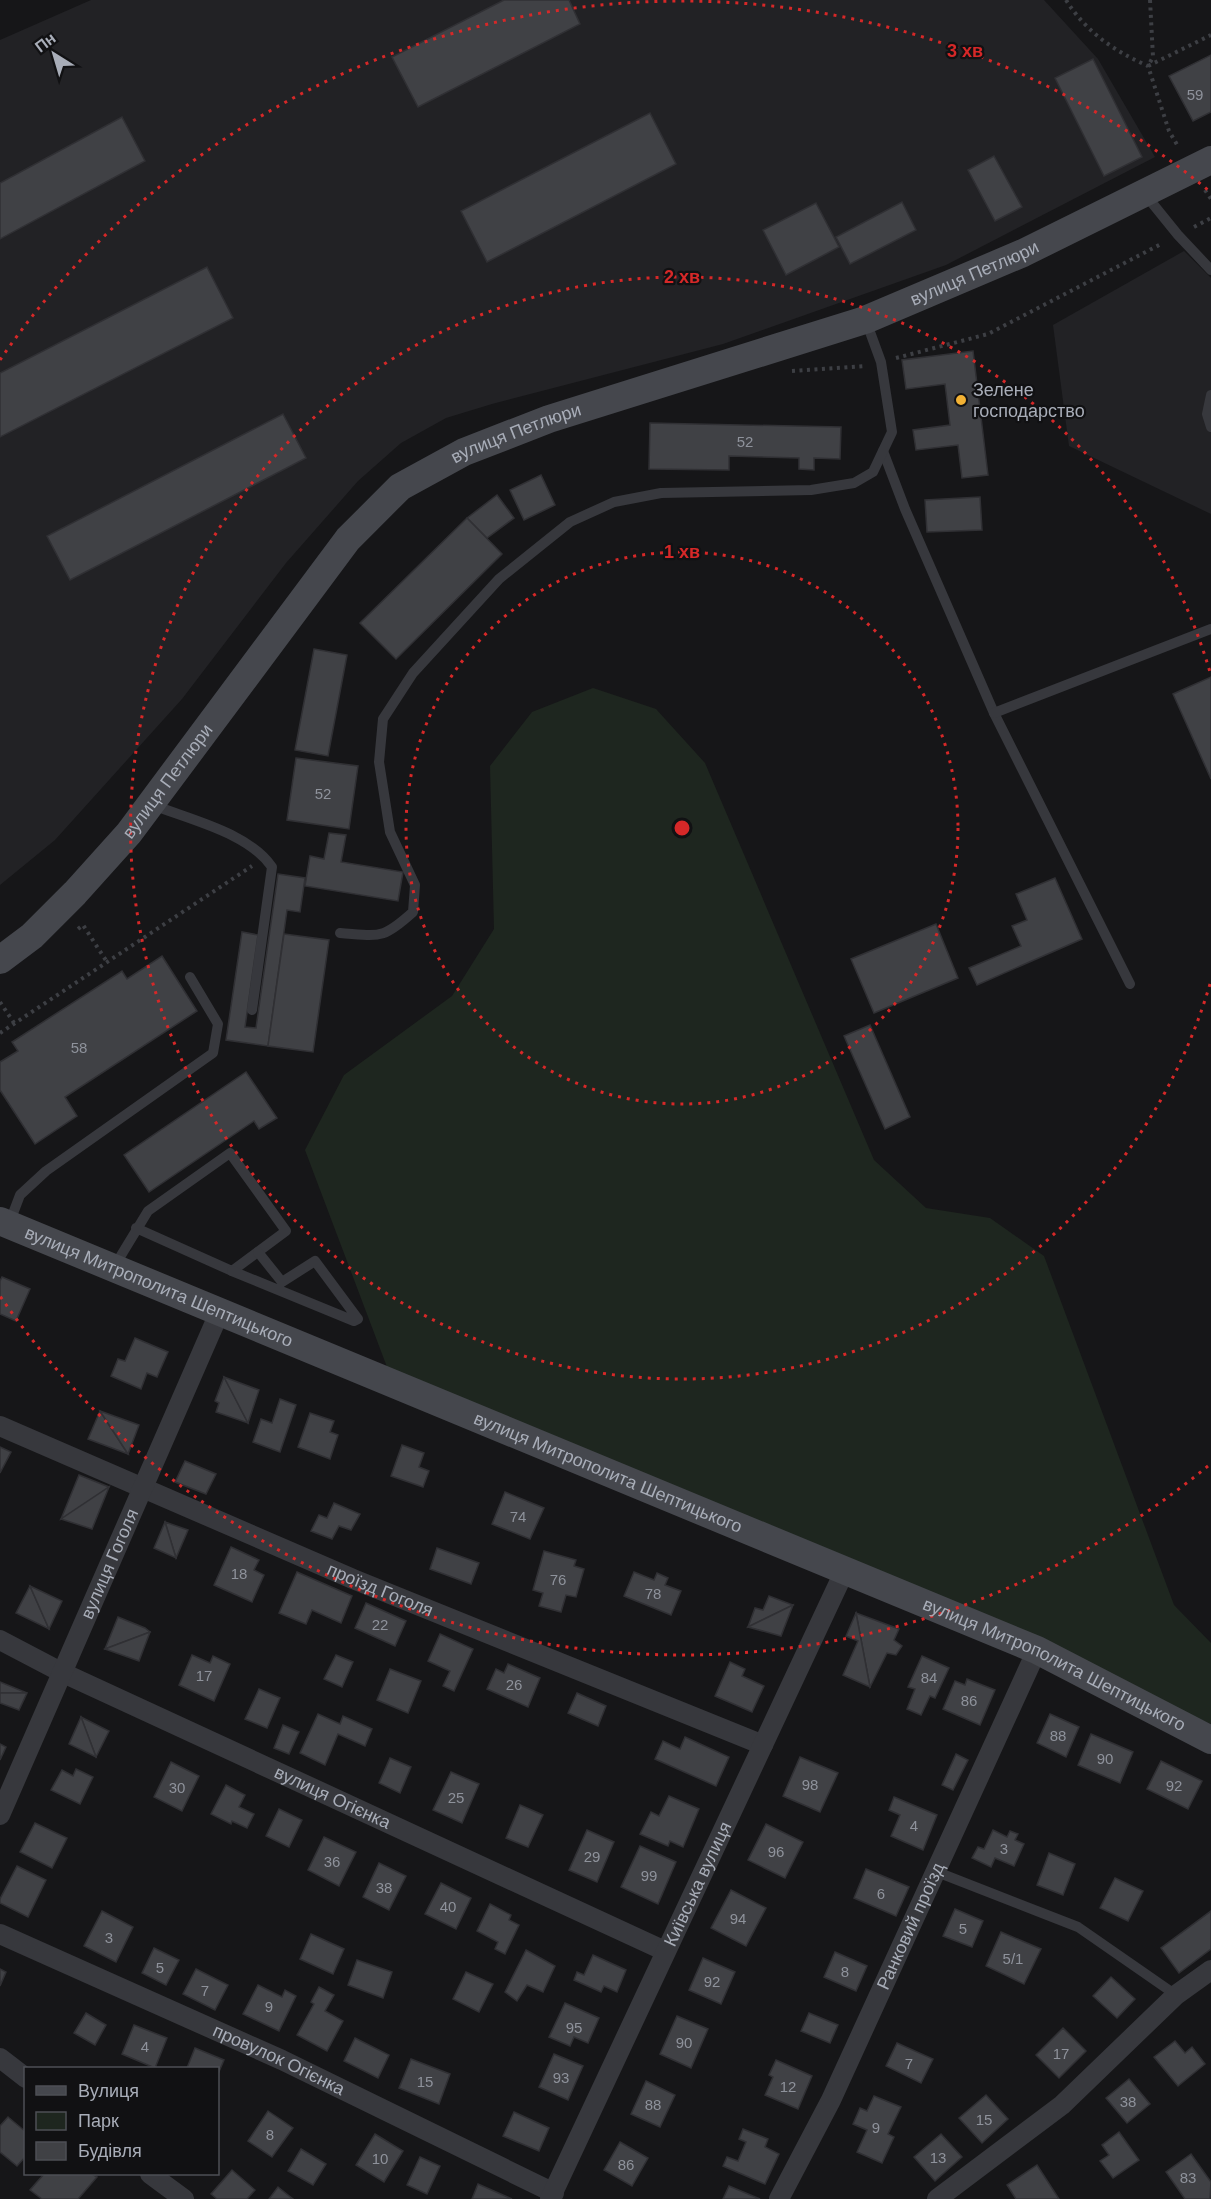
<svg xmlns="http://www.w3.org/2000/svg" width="1211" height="2199" font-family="Arial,sans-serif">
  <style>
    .built { fill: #222225 }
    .green { fill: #1e261f }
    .building { fill: #404145; stroke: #303034; stroke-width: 1.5 }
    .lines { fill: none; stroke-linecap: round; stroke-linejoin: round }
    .path { stroke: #3d3f44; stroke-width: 4; stroke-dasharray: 3 4.5; stroke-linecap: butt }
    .lane { stroke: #37383d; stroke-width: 10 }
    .street { stroke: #37383d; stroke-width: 20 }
    .secondary { stroke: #45474d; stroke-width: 28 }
    .ring { fill: none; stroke: #d62828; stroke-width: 3; stroke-dasharray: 3 6 }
    .poi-dot { fill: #f2b134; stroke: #111113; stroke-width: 2 }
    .labels { text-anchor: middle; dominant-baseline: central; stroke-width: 4.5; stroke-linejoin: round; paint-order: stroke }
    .number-label { font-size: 15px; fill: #8e929b }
    .street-label { font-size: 18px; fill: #a8adb8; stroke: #111113 }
    .poi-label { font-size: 18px; fill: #a8adb8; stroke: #111113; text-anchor: start }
    .centre { fill: #d62828; stroke: #111113; stroke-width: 3 }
    .ring-label { font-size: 18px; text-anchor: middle; font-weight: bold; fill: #d62828; stroke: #111113; stroke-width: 4.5; stroke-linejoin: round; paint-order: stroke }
  </style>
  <rect width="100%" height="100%" fill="#161618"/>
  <g class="built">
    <polygon points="91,0 1044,0 1098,59 1155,157 946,265 723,344 492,404 446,418 401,443 358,481 286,563 182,699 55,840 0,885 0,40"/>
    <polygon points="1184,251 1211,278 1211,514 1069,446 1053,325"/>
  </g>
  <polygon class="green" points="593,688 656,709 705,763 874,1160 926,1208 990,1218 1044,1256 1174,1605 1211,1643 1211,1724 387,1367 305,1150 344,1075 452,996 494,929 490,766 532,712"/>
  <g class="building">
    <polygon points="504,0 569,0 580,24 418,107 392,57"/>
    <polygon points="1211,55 1211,112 1193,121 1169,76"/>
    <polygon points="1093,59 1142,157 1104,176 1055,78"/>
    <polygon points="650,113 676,164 487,262 461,211"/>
    <polygon points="122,117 145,161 0,239 0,183"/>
    <polygon points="994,156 1022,207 995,221 968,170"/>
    <polygon points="902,202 916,230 850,264 836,237"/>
    <polygon points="816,203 839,247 786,275 763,230"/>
    <polygon points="207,267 233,318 0,437 0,373"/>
    <polygon points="973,351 988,475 962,478 958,445 916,450 913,430 950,425 945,384 906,389 902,360"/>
    <polygon points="283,414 306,458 70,580 47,536"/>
    <polygon points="650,423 841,427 840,459 814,458 814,470 799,469 799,458 729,456 729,470 649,469"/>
    <polygon points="541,475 555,505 524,520 510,490"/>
    <polygon points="497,495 514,518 487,538 467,518"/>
    <polygon points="980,497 982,530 927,532 925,500"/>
    <polygon points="467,518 502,554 396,659 360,623"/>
    <polygon points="314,649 347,655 328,756 295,750"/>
    <polygon points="1211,677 1211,779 1173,694"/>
    <polygon points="296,758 358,766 349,829 287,820"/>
    <polygon points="329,833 346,835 341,862 403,872 398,901 305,886 310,856 324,859"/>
    <polygon points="278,874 305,878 300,912 287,910 268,1046 226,1040 242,932 258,935 245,1027 256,1028"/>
    <polygon points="1055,878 1082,939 977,985 969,968 1021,946 1012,926 1027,920 1016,894"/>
    <polygon points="936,924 958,978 874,1013 851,959"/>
    <polygon points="284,934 329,940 313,1052 268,1046"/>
    <polygon points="162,956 197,1011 65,1097 77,1116 35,1144 0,1090 0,1062 18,1051 12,1042 122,971 127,979"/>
    <polygon points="870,1025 910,1117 885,1129 844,1036"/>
    <polygon points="246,1072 277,1118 259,1129 254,1121 149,1192 124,1155"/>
    <polygon points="2,1277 30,1289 16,1321 0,1314 0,1281"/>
    <polygon points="135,1338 168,1352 157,1377 147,1373 141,1389 111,1376 118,1359 125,1361"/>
    <polygon points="224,1377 248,1423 216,1412 219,1403 215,1401"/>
    <polygon points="224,1377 259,1390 248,1423"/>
    <polygon points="280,1399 296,1405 280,1452 253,1442 261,1419 272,1423"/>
    <polygon points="100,1411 128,1454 88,1439"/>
    <polygon points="100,1411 139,1425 128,1454"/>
    <polygon points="310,1413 334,1421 330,1432 338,1435 330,1459 298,1447"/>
    <polygon points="402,1445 424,1453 419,1467 429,1471 423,1487 391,1476"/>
    <polygon points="0,1447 11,1452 0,1473"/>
    <polygon points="185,1461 216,1474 206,1494 175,1482"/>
    <polygon points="79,1475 109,1487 61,1519"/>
    <polygon points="109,1487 92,1529 61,1519"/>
    <polygon points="505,1492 544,1508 530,1539 492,1524"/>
    <polygon points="334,1503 360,1514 351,1530 339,1526 332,1539 311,1531 319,1515 327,1518"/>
    <polygon points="165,1522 188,1530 176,1558"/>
    <polygon points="165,1522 176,1558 154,1548"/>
    <polygon points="231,1547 259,1560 254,1570 264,1575 252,1602 214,1585"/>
    <polygon points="437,1548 479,1563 471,1584 430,1569"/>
    <polygon points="544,1551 576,1560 574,1566 584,1569 576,1597 566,1595 561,1612 539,1606 543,1593 533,1590"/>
    <polygon points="297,1572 352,1596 341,1623 312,1610 306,1624 279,1613"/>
    <polygon points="634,1572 654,1580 657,1573 668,1578 665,1585 681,1591 671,1615 624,1596"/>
    <polygon points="30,1586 49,1629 16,1613"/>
    <polygon points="30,1586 62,1601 49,1629"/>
    <polygon points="769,1596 793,1605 748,1627 755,1608 763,1610"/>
    <polygon points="366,1603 406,1621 395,1646 355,1628"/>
    <polygon points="793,1605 781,1636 748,1627"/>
    <polygon points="856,1613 899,1629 894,1640 902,1646 896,1655 887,1653 870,1687"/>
    <polygon points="856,1613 870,1687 843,1675 858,1641 846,1636"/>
    <polygon points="118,1617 145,1628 150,1632 105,1649"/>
    <polygon points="150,1632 139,1661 105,1649"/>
    <polygon points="440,1634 473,1649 454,1691 443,1686 450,1671 428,1661"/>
    <polygon points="192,1655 210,1663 213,1656 230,1664 214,1701 179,1685"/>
    <polygon points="336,1655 353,1662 342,1687 324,1679"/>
    <polygon points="922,1656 949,1668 935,1698 930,1696 921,1715 907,1709 915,1689 908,1687"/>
    <polygon points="730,1662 745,1669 742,1676 764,1686 752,1712 715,1696"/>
    <polygon points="508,1664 540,1678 528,1707 487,1689 496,1669 504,1673"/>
    <polygon points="390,1669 421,1681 408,1713 377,1700"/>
    <polygon points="967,1679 995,1690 980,1725 943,1709 955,1681 965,1685"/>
    <polygon points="0,1682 27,1693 0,1693"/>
    <polygon points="259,1689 280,1698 267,1728 245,1719"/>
    <polygon points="0,1693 27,1693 19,1710 0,1703"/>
    <polygon points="577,1693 606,1706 598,1726 568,1713"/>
    <polygon points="318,1714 340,1724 343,1716 372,1729 365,1746 338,1734 325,1765 300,1753"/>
    <polygon points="1050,1714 1079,1727 1066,1757 1037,1743"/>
    <polygon points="81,1717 109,1731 96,1757"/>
    <polygon points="81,1717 96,1757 69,1744"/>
    <polygon points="283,1725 299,1732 289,1754 274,1748"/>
    <polygon points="1091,1734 1133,1752 1120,1783 1078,1765"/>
    <polygon points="685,1737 729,1757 716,1786 655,1759 663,1741 680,1749"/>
    <polygon points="0,1744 6,1747 0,1760"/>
    <polygon points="956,1754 968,1760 953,1790 942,1785"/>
    <polygon points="800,1757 838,1773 820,1812 783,1796"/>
    <polygon points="390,1758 411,1767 400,1793 379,1783"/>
    <polygon points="1161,1761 1202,1781 1188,1809 1147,1789"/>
    <polygon points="171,1762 199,1776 182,1811 154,1797"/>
    <polygon points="76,1769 93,1777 80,1804 51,1790 62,1770 73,1776"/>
    <polygon points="451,1772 479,1784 462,1823 433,1810"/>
    <polygon points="226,1785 245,1795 239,1807 254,1814 247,1828 232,1821 231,1824 211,1814"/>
    <polygon points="669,1796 699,1809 683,1847 670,1841 668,1846 640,1834 651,1812 659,1816"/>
    <polygon points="894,1797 937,1815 923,1850 891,1836 900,1815 889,1810"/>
    <polygon points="520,1805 543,1815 528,1847 506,1838"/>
    <polygon points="279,1809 302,1820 289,1847 266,1836"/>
    <polygon points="35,1823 67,1838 52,1868 20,1852"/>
    <polygon points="766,1824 803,1842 785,1878 748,1860"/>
    <polygon points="587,1830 614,1842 597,1882 569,1870"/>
    <polygon points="993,1830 1007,1837 1010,1831 1018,1834 1015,1840 1024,1844 1014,1866 995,1858 991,1867 972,1858 978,1847 984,1849"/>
    <polygon points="324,1837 356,1852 339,1886 308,1870"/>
    <polygon points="640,1846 676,1862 658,1904 621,1887"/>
    <polygon points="1049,1853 1075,1864 1063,1895 1037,1885"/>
    <polygon points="379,1863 406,1876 389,1910 363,1897"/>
    <polygon points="17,1866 46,1880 28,1917 0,1903 0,1899"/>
    <polygon points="866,1869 909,1887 896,1916 854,1898"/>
    <polygon points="1115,1878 1143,1891 1128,1921 1100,1908"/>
    <polygon points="441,1883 471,1898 456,1929 425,1914"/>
    <polygon points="731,1890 766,1908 746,1946 711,1928"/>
    <polygon points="490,1904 511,1915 509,1920 519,1925 505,1954 495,1949 498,1942 477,1931"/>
    <polygon points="955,1909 983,1921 972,1947 943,1936"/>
    <polygon points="102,1911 133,1927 116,1962 84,1946"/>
    <polygon points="1211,1911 1211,1949 1179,1973 1161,1948"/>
    <polygon points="1001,1932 1041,1949 1024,1984 986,1966"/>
    <polygon points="311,1934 344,1949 333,1974 300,1959"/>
    <polygon points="154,1948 179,1960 166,1985 142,1973"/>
    <polygon points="526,1950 555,1966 543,1992 527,1985 517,2001 505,1992"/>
    <polygon points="835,1952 867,1966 856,1991 824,1977"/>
    <polygon points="593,1955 626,1970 617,1992 604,1986 601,1992 574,1980 577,1972 584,1975"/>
    <polygon points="703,1958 735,1972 721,2004 689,1990"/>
    <polygon points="357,1960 392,1972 383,1998 348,1985"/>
    <polygon points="0,1969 6,1972 0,1986"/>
    <polygon points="196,1969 228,1985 215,2010 183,1994"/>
    <polygon points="466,1972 493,1984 479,2012 453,1999"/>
    <polygon points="1111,1977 1135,1999 1117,2018 1093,1996"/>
    <polygon points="258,1985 282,1997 285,1990 296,1996 279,2031 243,2014"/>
    <polygon points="319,1987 334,1995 325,2011 343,2021 327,2051 297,2035 314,2004 311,2002"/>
    <polygon points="565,2003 599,2018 588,2043 574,2037 570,2046 549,2037"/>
    <polygon points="86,2013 106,2025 95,2045 74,2033"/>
    <polygon points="809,2013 838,2025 830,2043 801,2031"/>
    <polygon points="677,2016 708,2029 691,2068 660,2054"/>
    <polygon points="134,2025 167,2038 155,2068 122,2054"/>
    <polygon points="1063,2028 1086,2051 1059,2078 1036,2055"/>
    <polygon points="355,2038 389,2055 378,2078 344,2061"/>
    <polygon points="1175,2041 1185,2053 1192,2047 1205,2064 1178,2086 1154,2057"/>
    <polygon points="897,2043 933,2059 921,2083 886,2066"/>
    <polygon points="195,2048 224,2060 218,2074 218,2068 187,2068"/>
    <polygon points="554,2054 583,2066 568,2100 539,2087"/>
    <polygon points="411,2059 450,2074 439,2104 399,2088"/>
    <polygon points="776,2060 812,2076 798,2109 765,2095 773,2077 769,2075"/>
    <polygon points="1129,2079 1150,2104 1127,2123 1106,2098"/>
    <polygon points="646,2081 675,2095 660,2127 631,2114"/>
    <polygon points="986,2095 1008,2119 982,2143 959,2118"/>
    <polygon points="874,2096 901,2107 888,2134 894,2137 882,2163 857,2152 867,2130 853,2124 860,2108 867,2111"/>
    <polygon points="268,2111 293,2128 272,2157 248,2141"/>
    <polygon points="514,2112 549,2128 539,2151 503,2136"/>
    <polygon points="8,2117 26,2132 26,2156 17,2166 0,2152 0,2126"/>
    <polygon points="743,2129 768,2139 765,2147 779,2154 765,2184 723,2166 727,2157 738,2161 746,2142 739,2139"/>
    <polygon points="1119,2132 1139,2160 1113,2178 1100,2161 1109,2155 1102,2145"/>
    <polygon points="375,2134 403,2151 384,2182 356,2165"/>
    <polygon points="941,2134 962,2157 935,2181 914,2157"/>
    <polygon points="620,2142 648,2158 632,2186 604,2170"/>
    <polygon points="301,2149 326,2164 313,2185 288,2171"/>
    <polygon points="1191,2154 1211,2182 1210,2199 1185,2199 1166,2172"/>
    <polygon points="420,2157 440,2166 427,2194 407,2185"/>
    <polygon points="1037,2165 1059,2199 1016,2199 1007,2185"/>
    <polygon points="232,2170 255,2190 247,2199 217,2199 211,2194"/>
    <polygon points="44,2174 92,2174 97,2177 78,2199 42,2199 30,2190"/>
    <polygon points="478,2184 512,2199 472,2199"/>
    <polygon points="729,2186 760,2199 723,2199"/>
    <polygon points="278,2187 293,2199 269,2199"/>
  </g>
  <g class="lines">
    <g class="path">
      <path d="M1066,0C1086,32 1114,51 1148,66L1169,131L1179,148"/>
      <polyline points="1150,0 1153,57 1148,66 1211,35"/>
      <polyline points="1205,190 1211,199"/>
      <polyline points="1194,227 1211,218"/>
      <polyline points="896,358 988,334 1163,243"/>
      <polyline points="792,371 865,366"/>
      <polyline points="78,929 83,925 107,962"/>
      <polyline points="0,1002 14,1023"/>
      <polyline points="0,1033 252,866"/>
    </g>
    <g class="lane">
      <polyline points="1144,193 1178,235 1211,270"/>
      <polyline points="1211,395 1207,414 1211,427"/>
      <polyline points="883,451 905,509 994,713 1130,984"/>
      <polyline points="994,713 1211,629"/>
      <path d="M153,805C191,820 249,833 272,867L252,1010"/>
      <path d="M340,933C380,936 382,940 413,912L415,885L390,832L379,762L383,719L413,673L499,579L570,522L614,502L661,493L811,490L854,483L873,472L892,432L881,362L866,321"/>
      <polyline points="9,1224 20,1195 46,1171 213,1053 218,1024 190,977"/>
      <polyline points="114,1267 148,1211 230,1153 286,1231 232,1271 136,1228"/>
      <polyline points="232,1271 354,1321 358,1319 315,1261 282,1282 258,1252"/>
      <polyline points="937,1872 1078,1927 1176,1995"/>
    </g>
    <g class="street">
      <path id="s1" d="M0,1426L353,1579L763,1745"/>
      <path id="s2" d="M0,1640L61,1672L665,1951"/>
      <path id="s3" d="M0,1815L220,1311"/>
      <path id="s4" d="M0,1934L282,2060L554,2193"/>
      <polyline points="0,2058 26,2078"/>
      <polyline points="150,2174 184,2199"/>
      <path id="s5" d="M550,2199L845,1570"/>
      <path id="s6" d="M779,2199L831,2100L1037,1650"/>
      <polyline points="937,2199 1062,2105 1176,1995 1211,1970"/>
    </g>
    <g class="secondary">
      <path id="s7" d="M0,960L32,936L75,893L129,833L348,539L400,487L464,452L549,419L865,320L1023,253L1211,160"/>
      <path id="s8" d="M0,1221L1037,1650L1211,1740"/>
    </g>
  </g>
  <g class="ring">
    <circle cx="682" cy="828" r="276"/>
    <path d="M1210 984A551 551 0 1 1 1210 672"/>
    <path d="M1208 1466A827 827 0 0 1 0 1296M0 360A827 827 0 0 1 1208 190"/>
  </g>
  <circle class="poi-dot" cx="961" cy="400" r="6"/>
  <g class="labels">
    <g class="number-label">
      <text x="1195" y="94">59</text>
      <text x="745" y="441">52</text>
      <text x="323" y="793">52</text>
      <text x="79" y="1047">58</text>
      <text x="518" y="1516">74</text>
      <text x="239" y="1573">18</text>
      <text x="558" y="1579">76</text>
      <text x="653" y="1593">78</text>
      <text x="380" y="1624">22</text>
      <text x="204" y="1675">17</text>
      <text x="929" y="1677">84</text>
      <text x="514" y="1684">26</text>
      <text x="969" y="1700">86</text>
      <text x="1058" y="1735">88</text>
      <text x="1105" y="1758">90</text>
      <text x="810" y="1784">98</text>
      <text x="1174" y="1785">92</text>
      <text x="177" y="1787">30</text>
      <text x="456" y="1797">25</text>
      <text x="914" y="1825">4</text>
      <text x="1004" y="1848">3</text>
      <text x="776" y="1851">96</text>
      <text x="592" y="1856">29</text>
      <text x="332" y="1861">36</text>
      <text x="649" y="1875">99</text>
      <text x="384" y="1887">38</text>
      <text x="881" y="1893">6</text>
      <text x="448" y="1906">40</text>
      <text x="738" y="1918">94</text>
      <text x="963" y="1928">5</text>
      <text x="109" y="1937">3</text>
      <text x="1013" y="1958">5/1</text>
      <text x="160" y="1967">5</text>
      <text x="845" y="1971">8</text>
      <text x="712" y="1981">92</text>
      <text x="205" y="1990">7</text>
      <text x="269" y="2006">9</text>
      <text x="574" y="2027">95</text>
      <text x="684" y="2042">90</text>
      <text x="145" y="2046">4</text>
      <text x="1061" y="2053">17</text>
      <text x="909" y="2063">7</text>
      <text x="561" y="2077">93</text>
      <text x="425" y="2081">15</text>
      <text x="788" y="2086">12</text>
      <text x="1128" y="2101">38</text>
      <text x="653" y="2104">88</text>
      <text x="984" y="2119">15</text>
      <text x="876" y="2127">9</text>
      <text x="270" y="2134">8</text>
      <text x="938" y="2157">13</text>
      <text x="380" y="2158">10</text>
      <text x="626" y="2164">86</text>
      <text x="1188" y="2177">83</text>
    </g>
    <g class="street-label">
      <text stroke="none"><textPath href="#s7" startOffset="1236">вулиця Петлюри</textPath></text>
      <text stroke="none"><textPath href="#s7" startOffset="750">вулиця Петлюри</textPath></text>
      <text stroke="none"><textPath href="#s7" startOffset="246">вулиця Петлюри</textPath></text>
      <text stroke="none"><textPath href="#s8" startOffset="172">вулиця Митрополита Шептицького</textPath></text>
      <text stroke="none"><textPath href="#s8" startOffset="658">вулиця Митрополита Шептицького</textPath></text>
      <text stroke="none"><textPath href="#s3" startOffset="274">вулиця Гоголя</textPath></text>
      <text stroke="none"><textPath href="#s1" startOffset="414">проїзд Гоголя</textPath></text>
      <text stroke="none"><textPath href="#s8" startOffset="1144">вулиця Митрополита Шептицького</textPath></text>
      <text stroke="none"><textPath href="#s2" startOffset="368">вулиця Огієнка</textPath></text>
      <text stroke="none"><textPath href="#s5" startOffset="348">Київська вулиця</textPath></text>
      <text stroke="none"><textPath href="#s6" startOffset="303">Ранковий проїзд</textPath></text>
      <text stroke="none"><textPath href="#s4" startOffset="306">провулок Огієнка</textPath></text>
    </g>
    <g class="poi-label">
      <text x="973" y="390">Зелене<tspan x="973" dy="21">господарство</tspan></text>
    </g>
  </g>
  <circle cx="682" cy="828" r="9" class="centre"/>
  <g class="ring-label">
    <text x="965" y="57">3 хв</text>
    <text x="682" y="283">2 хв</text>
    <text x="682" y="558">1 хв</text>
  </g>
  <rect x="24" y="2067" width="195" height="108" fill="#111113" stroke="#4d4f55" stroke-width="1.5"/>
  <rect x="36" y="2086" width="30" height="9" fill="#45474d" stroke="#4d4f55" stroke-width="1.5"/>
  <text x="78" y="2097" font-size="18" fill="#a8adb8">Вулиця</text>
  <rect x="36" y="2112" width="30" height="18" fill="#1e261f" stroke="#4d4f55" stroke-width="1.5"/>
  <text x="78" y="2127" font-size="18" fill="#a8adb8">Парк</text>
  <rect x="36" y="2142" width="30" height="18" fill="#404145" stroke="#4d4f55" stroke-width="1.5"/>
  <text x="78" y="2157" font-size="18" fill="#a8adb8">Будівля</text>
  <g transform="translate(54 54) rotate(323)" stroke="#111113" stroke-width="4.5" paint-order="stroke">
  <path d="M0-4.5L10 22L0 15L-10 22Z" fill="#a8adb8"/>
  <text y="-9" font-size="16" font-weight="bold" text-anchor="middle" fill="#a8adb8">Пн</text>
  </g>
</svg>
